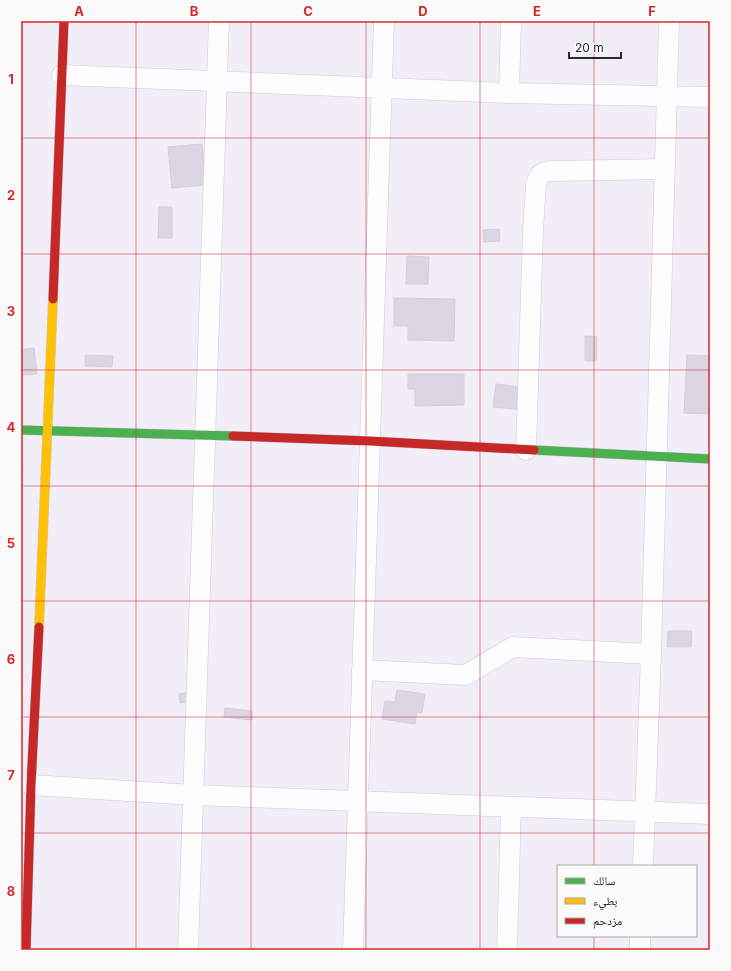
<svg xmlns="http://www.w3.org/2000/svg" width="731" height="971" font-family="Inter,'Noto Naskh Arabic',sans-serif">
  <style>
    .building { fill: #dad6e2; stroke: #d3cfda }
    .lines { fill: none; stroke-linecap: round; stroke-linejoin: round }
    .street-casing { stroke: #cecad6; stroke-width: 21 }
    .fast-casing { stroke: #cecad6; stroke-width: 10 }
    .slow-casing { stroke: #cecad6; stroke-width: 10 }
    .jam-casing { stroke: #cecad6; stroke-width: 10 }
    .street { stroke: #fdfcfe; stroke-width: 20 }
    .fast { stroke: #4caf50; stroke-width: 9 }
    .slow { stroke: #ffc107; stroke-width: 9 }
    .jam { stroke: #c62828; stroke-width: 9 }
    .grid { fill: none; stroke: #d62828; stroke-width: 1; stroke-opacity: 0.55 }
    .neatline { fill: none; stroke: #d62828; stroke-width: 1.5 }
    .grid-label { font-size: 13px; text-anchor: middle; font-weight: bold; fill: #d62828 }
  </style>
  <rect width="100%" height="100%" fill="#f1eef8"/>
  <g class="building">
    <polygon points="202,144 206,185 172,188 168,147"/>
    <polygon points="159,207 172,207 172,238 158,238"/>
    <polygon points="499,229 500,241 484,242 483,230"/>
    <polygon points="407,256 429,257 428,284 406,284"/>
    <polygon points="394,298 455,299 454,341 408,340 408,326 394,326"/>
    <polygon points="585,336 597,337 596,361 585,361"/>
    <polygon points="34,348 37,374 21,375 21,350"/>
    <polygon points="85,355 113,356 112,367 85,366"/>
    <polygon points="687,355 710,356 710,414 684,413"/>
    <polygon points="408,374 464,374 464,405 415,406 415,389 408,389"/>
    <polygon points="496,384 529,388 526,410 493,407"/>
    <polygon points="21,466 23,466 22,482 21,482"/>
    <polygon points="668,631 692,631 691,647 667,647"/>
    <polygon points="397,690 425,694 422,713 417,712 415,724 382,719 385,701 395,702"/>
    <polygon points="192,692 193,702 180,703 179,694"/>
    <polygon points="225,708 252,711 252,720 224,717"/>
  </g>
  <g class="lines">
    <defs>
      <g id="street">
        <polyline points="62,75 509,93 710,97"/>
        <polyline points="509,93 511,21"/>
        <polyline points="526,450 533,230 536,183 540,175 545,172 553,171 665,169"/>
        <polyline points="362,670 466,675 513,647 651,654"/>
        <polyline points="31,785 193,795 710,814"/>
        <polyline points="643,866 651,654 669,21"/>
        <polyline points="188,950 219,21"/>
        <polyline points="353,950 384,21"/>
        <polyline points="507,950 511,807"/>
        <polyline points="640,950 640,936"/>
      </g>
      <g id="fast">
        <polyline points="21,430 233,436"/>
        <polyline points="534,450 710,459"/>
      </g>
      <polyline id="slow" points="39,627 53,299"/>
      <g id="jam">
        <polyline points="53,299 64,21"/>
        <polyline points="233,436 370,441 534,450"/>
        <polyline points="26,950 31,785 39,627"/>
      </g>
    </defs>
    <use href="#street" class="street-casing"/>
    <use href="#fast" class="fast-casing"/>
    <use href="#slow" class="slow-casing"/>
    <use href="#jam" class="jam-casing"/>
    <use href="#street" class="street"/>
    <use href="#fast" class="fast"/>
    <use href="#slow" class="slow"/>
    <use href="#jam" class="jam"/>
  </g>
  <path class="grid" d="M136,21V950M251,21V950M366,21V950M480,21V950M594,21V866M21,138H710M21,254H710M21,370H710M21,486H710M21,601H710M21,717H710M21,833H710M594,936V950"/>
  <rect width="731" height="971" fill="none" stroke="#fafafa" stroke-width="44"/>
  <rect x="557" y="865" width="140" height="72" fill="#fafafa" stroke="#a7a5aa"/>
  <rect x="565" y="878" width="20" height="6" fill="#4caf50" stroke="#a7a5aa"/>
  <text x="593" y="885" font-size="12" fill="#2a2531">سالك</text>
  <rect x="565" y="898" width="20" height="6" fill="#ffc107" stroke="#a7a5aa"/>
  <text x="593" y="905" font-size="12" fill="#2a2531">بطيء</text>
  <rect x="565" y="918" width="20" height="6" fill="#c62828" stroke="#a7a5aa"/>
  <text x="593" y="925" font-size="12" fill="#2a2531">مزدحم</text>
  <path d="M569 52v6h52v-6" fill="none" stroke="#2a2531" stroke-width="2"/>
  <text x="575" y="52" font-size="12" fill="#2a2531" stroke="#fafafa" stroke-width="3" paint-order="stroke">20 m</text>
  <rect x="22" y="22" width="687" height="927" class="neatline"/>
  <g class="grid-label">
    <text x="79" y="16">A</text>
    <text x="194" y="16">B</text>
    <text x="308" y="16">C</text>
    <text x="423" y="16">D</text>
    <text x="537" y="16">E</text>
    <text x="652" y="16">F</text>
    <text x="11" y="84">1</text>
    <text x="11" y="200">2</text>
    <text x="11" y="316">3</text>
    <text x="11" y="432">4</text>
    <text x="11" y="548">5</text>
    <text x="11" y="664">6</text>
    <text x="11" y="780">7</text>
    <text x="11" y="896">8</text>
  </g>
</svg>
